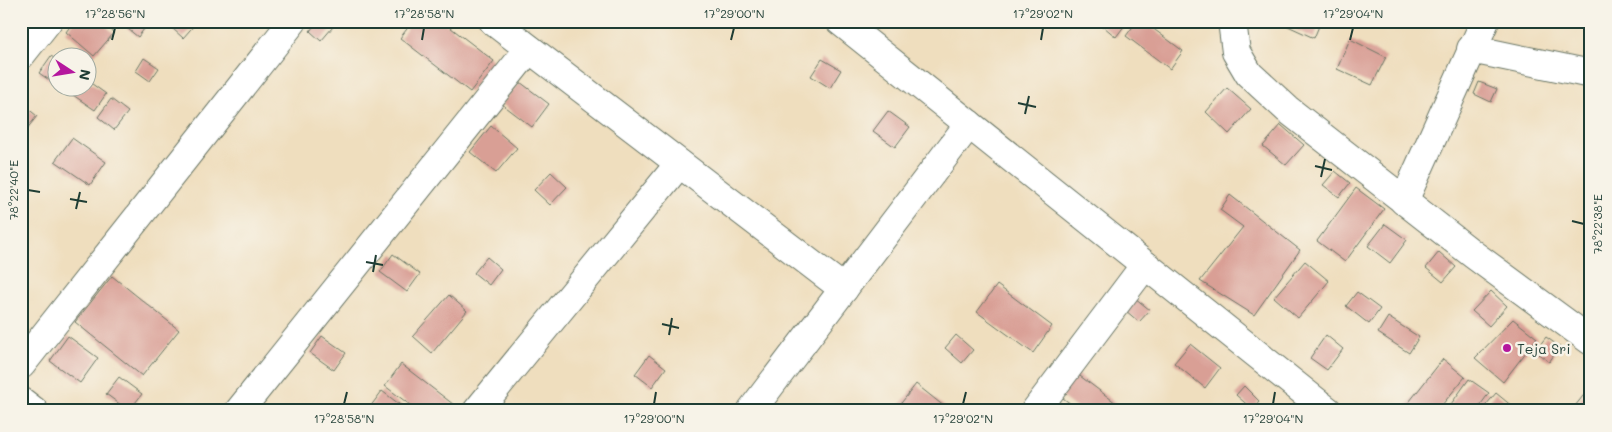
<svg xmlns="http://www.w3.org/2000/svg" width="1612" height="432" font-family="Mali,sans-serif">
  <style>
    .building { fill: #d99f95 }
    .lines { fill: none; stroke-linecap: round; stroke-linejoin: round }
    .minor-casing { stroke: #687564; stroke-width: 30 }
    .minor { stroke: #fff; stroke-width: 28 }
    .ticks { fill: none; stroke: #1f3d34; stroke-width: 2 }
    .poi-dot { fill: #b5179e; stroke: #f7f3e8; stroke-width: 2 }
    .labels { text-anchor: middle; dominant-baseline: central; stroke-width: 5; stroke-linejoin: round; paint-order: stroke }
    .poi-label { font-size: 14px; fill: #1f3d34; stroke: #f7f3e8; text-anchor: start }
    .neatline { fill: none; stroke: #1f3d34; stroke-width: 2 }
    .ticks-label { font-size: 12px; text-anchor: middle; fill: #1f3d34 }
  </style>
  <rect width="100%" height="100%" fill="#f7f3e8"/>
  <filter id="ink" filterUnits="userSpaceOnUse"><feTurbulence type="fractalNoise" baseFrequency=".02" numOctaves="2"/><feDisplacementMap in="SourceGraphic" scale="10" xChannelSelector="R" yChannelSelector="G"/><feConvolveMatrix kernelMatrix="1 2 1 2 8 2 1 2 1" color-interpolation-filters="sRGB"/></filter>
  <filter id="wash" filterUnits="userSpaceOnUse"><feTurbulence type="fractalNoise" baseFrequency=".0096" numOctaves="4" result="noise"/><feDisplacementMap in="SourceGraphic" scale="20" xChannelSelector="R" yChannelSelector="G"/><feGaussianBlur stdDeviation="1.12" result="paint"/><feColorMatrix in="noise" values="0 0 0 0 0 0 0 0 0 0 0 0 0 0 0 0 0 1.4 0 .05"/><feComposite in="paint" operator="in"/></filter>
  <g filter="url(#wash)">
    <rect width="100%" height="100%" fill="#efdebe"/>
    <g id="blocks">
      <g class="building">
        <polygon points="74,21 100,21 114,33 94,56 66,32"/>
        <polygon points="118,21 150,21 138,37"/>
        <polygon points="178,21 196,21 197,22 183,38 172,28"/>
        <polygon points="318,21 338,21 321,41 310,31"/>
        <polygon points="413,21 442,21 494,61 470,92 400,38"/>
        <polygon points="1097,21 1128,21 1116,37"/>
        <polygon points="1137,21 1143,21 1183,51 1170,69 1126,36"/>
        <polygon points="1277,21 1309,21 1319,26 1314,38"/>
        <polygon points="1350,39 1386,57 1372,85 1337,69"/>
        <polygon points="51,56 58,61 58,86 39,73"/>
        <polygon points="144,58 159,68 150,81 136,71"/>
        <polygon points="822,59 841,70 830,88 811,76"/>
        <polygon points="88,81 106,94 95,110 70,93 74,88 88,88"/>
        <polygon points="520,82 549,104 532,127 502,104"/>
        <polygon points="1479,82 1497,89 1491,102 1474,94"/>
        <polygon points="1227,88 1251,109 1229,134 1206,112"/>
        <polygon points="111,99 128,112 114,130 98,117"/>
        <polygon points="21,103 37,116 26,130 21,126"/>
        <polygon points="888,111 910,127 895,147 873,131"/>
        <polygon points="1281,125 1304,145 1286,165 1263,146"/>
        <polygon points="491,126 517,148 496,173 470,152"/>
        <polygon points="72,138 106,162 90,185 55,161"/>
        <polygon points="1335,171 1350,183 1339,197 1323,185"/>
        <polygon points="551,172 567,187 550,205 534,190"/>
        <polygon points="1356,188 1384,209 1345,262 1317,241"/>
        <polygon points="1230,195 1300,250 1254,315 1200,281 1243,227 1220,210"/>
        <polygon points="1385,224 1407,240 1390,263 1368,246"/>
        <polygon points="1439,252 1456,267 1443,282 1426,268"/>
        <polygon points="393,254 420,274 407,292 380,272"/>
        <polygon points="487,257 501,269 489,285 474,273"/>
        <polygon points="1305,261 1329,281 1298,318 1274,297"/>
        <polygon points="112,276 179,330 142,376 75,322"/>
        <polygon points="997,285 1052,326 1033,353 977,312"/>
        <polygon points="1491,291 1507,306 1489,326 1472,311"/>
        <polygon points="1357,292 1380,309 1369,324 1346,306"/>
        <polygon points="449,295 467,311 432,353 413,336"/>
        <polygon points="1135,298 1150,310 1139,322 1125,310"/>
        <polygon points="1388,317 1419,337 1409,353 1378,333"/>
        <polygon points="1513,319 1537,338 1503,382 1475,358"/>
        <polygon points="956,335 973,350 962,363 945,348"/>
        <polygon points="1326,335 1343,349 1327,370 1310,358"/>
        <polygon points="68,336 98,358 80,383 50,361"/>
        <polygon points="322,336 346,353 334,370 310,353"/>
        <polygon points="1546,337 1560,347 1549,362 1535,351"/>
        <polygon points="1190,344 1220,368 1205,388 1174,363"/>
        <polygon points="649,355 666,368 652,387 635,374"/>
        <polygon points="1443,359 1465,377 1437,411 1402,411"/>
        <polygon points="401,364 458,408 456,411 418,411 385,386"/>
        <polygon points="1076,373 1120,406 1116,411 1080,411 1059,395"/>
        <polygon points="119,377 142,394 129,411 106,394"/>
        <polygon points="1469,379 1489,393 1476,411 1446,411"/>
        <polygon points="916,384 950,411 895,411"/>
        <polygon points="1244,386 1259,401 1252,409 1236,395"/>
        <polygon points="1591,386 1591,411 1571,411"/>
        <polygon points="382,391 403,407 400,411 367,411"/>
        <polygon points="1496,393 1513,407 1510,411 1481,411"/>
      </g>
    </g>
  </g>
  <g filter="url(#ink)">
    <use href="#blocks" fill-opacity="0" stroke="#687564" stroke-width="1"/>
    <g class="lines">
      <defs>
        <g id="minor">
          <polyline points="493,21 844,289"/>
          <polyline points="840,21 1328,411"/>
          <polyline points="1232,21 1236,52 1249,74 1287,109 1474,255 1591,341"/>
          <polyline points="1471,49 1591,74"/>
          <polyline points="21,55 48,21"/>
          <polyline points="1404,201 1485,21"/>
          <polyline points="21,365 293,21"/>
          <polyline points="21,401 34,411"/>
          <polyline points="239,411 529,49"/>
          <polyline points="477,411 679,164"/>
          <polyline points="751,411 969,124"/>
          <polyline points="1035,411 1145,265"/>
        </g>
      </defs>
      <use href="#minor" class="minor-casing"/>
      <use href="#minor" class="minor"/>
    </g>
  </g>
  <path class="ticks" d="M112,40L115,28M422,40L424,28M731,40L734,28M1041,40L1043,28M1350,40L1353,28M1018,103L1036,107M1025,114L1029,96M1315,166L1332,170M1321,177L1325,159M28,190L40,192M70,199L87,202M76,209L80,192M1572,221L1584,224M366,262L383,265M373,272L376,255M662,324L679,328M669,335L672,318M344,404L347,392M654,404L656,392M963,404L966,392M1273,404L1275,392"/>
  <circle class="poi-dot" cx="1507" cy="348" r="5"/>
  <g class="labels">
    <g class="poi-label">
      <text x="1517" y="348">Teja Sri</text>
    </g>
  </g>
  <rect width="1612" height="432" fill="none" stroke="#f7f3e8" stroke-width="55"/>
  <g transform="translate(72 72) rotate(102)"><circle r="24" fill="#f7f3e8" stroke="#a1aaa0"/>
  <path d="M0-4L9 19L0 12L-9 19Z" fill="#b5179e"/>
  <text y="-8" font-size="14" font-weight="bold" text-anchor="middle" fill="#1f3d34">N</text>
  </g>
  <rect x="28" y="28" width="1556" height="376" class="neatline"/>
  <g class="ticks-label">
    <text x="115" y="18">17°28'56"N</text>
    <text x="424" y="18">17°28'58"N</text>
    <text x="734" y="18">17°29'00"N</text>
    <text x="1043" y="18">17°29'02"N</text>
    <text x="1353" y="18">17°29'04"N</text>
    <text transform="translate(14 190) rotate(-90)" y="4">78°22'40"E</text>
    <text transform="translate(1598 224) rotate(-90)" y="4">78°22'38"E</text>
    <text x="344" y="423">17°28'58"N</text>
    <text x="654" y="423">17°29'00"N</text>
    <text x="963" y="423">17°29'02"N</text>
    <text x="1273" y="423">17°29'04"N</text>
  </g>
</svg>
